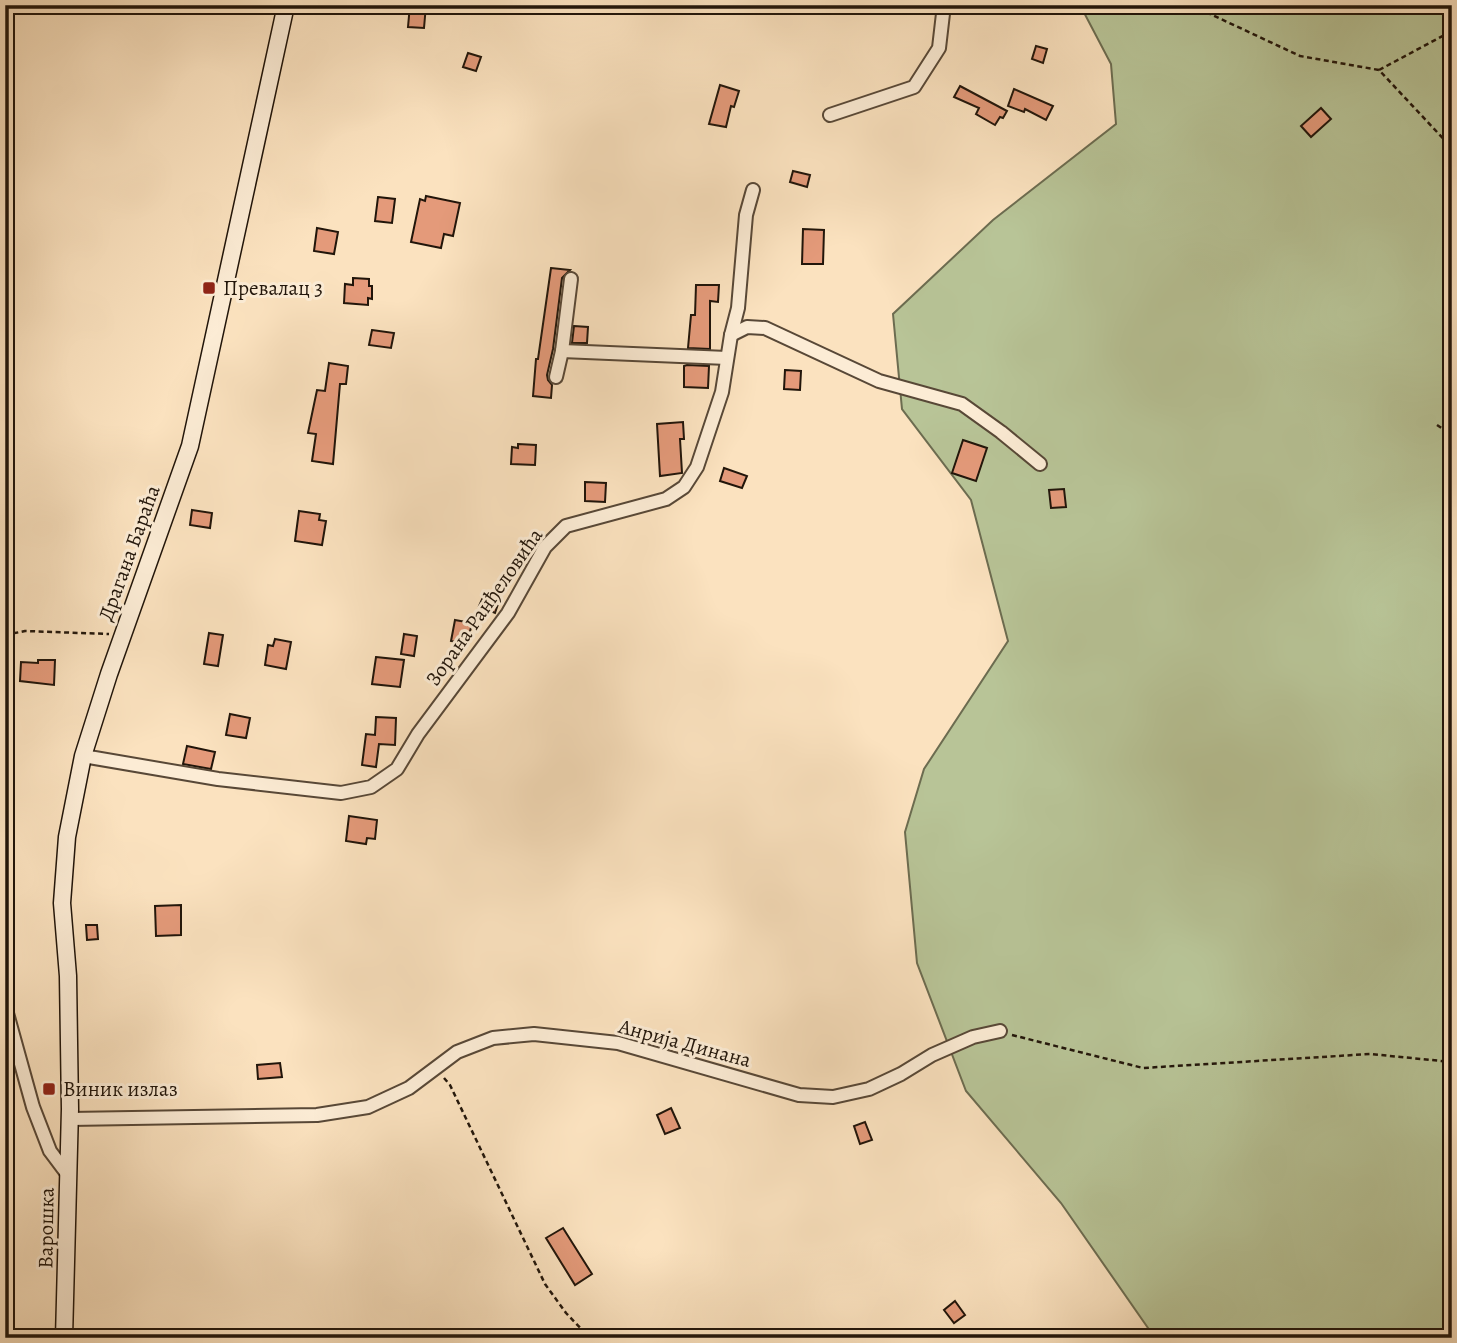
<svg xmlns="http://www.w3.org/2000/svg" width="1457" height="1343" font-family="Alegreya,serif">
  <style>
    .green { fill: #b8c497; stroke: #6c6c50; stroke-width: 2 }
    .building { fill: #e49a7a; stroke: #21150a; stroke-width: 2 }
    .lines { fill: none; stroke-linecap: round; stroke-linejoin: round }
    .street-casing { stroke: #584837; stroke-width: 16 }
    .secondary-casing { stroke: #21150a; stroke-width: 19 }
    .path { stroke: #21150a; stroke-width: 2.5; stroke-dasharray: 5 3.5; stroke-linecap: butt }
    .street { stroke: #fcecd5; stroke-width: 12 }
    .secondary { stroke: #fcecd5; stroke-width: 16 }
    .poi-dot { fill: #8f2418; stroke: #fcecd5; stroke-width: 2.5 }
    .labels { text-anchor: middle; dominant-baseline: central; stroke-width: 6; stroke-linejoin: round; paint-order: stroke }
    .poi-label { font-size: 21px; fill: #21150a; stroke: #fcecd5; text-anchor: start }
    .street-label { font-size: 21px; fill: #21150a; stroke: #fcecd5 }
  </style>
  <rect width="100%" height="100%" fill="#fbe2bf"/>
  <filter id="stains"><feTurbulence type="fractalNoise" baseFrequency=".00286" numOctaves="4"/><feColorMatrix values="0 0 0 0 .2 0 0 0 0 .09 0 0 0 0 .02 0 0 0 .5 -.17"/></filter>
  <radialGradient id="worn" r=".72"><stop offset=".6" stop-color="#630" stop-opacity="0"/><stop offset="1" stop-color="#630" stop-opacity=".3"/></radialGradient>
  <polygon class="green" points="1080,5 1452,5 1452,1338 1155,1338 1061,1203 966,1091 917,963 905,832 924,769 1008,641 971,500 902,409 893,314 993,220 1116,124 1111,64"/>
  <g class="building">
    <polygon points="410,5 426,5 424,28 408,27"/>
    <polygon points="1036,46 1047,49 1043,63 1032,59"/>
    <polygon points="468,53 481,57 476,71 463,67"/>
    <polygon points="720,85 739,91 734,107 731,106 726,127 709,124"/>
    <polygon points="960,86 1007,111 1003,118 1000,117 995,125 976,114 979,108 954,97"/>
    <polygon points="1014,89 1053,106 1046,120 1025,109 1024,112 1008,106"/>
    <polygon points="1321,108 1331,119 1311,137 1301,126"/>
    <polygon points="793,171 810,175 807,187 790,182"/>
    <polygon points="426,196 460,203 453,236 444,234 441,248 411,242 420,199 425,201"/>
    <polygon points="378,197 395,199 392,223 375,221"/>
    <polygon points="317,228 338,232 334,254 314,251"/>
    <polygon points="803,229 824,230 823,264 802,264"/>
    <polygon points="551,268 570,270 562,278 553,349 547,375 548,380 552,385 551,398 533,396 536,359 538,359"/>
    <polygon points="353,278 369,279 369,286 372,286 372,299 368,298 368,305 344,303 345,284 353,285"/>
    <polygon points="696,285 719,285 718,302 710,301 710,349 688,348 691,315 695,315"/>
    <polygon points="574,326 588,327 587,343 572,343"/>
    <polygon points="372,330 394,333 391,348 369,345"/>
    <polygon points="329,363 348,366 346,384 340,384 333,464 312,461 316,434 308,433 317,390 325,391"/>
    <polygon points="687,365 709,366 708,388 684,387 684,366"/>
    <polygon points="785,370 801,371 800,390 784,389"/>
    <polygon points="683,422 684,439 680,439 682,473 660,476 657,424"/>
    <polygon points="963,440 987,448 976,481 952,473"/>
    <polygon points="518,444 536,445 535,465 511,464 512,447 518,448"/>
    <polygon points="724,468 747,476 742,488 720,481"/>
    <polygon points="585,482 606,483 605,502 585,501"/>
    <polygon points="1064,489 1066,507 1051,508 1049,490"/>
    <polygon points="192,510 212,513 210,528 190,525"/>
    <polygon points="299,511 320,514 319,520 326,521 322,545 295,541"/>
    <polygon points="484,595 499,601 495,613 479,606"/>
    <polygon points="455,620 472,623 467,644 451,641"/>
    <polygon points="209,633 223,635 218,666 204,664"/>
    <polygon points="404,634 417,636 414,656 401,654"/>
    <polygon points="275,639 291,642 286,669 265,665 268,645 273,646"/>
    <polygon points="376,657 404,660 400,687 372,684"/>
    <polygon points="38,660 55,660 54,685 20,681 21,662 38,663"/>
    <polygon points="230,714 250,718 246,738 226,735"/>
    <polygon points="376,717 396,718 395,745 379,744 376,767 362,765 366,734 375,735"/>
    <polygon points="187,746 215,752 211,769 183,764"/>
    <polygon points="349,816 377,820 375,839 367,838 366,844 346,841"/>
    <polygon points="181,905 181,935 156,936 155,906"/>
    <polygon points="86,925 97,925 98,939 87,940"/>
    <polygon points="280,1063 282,1077 258,1079 257,1065"/>
    <polygon points="671,1108 680,1128 665,1134 657,1115"/>
    <polygon points="865,1122 872,1140 860,1144 854,1126"/>
    <polygon points="563,1228 592,1274 575,1285 546,1238"/>
    <polygon points="955,1301 965,1315 954,1323 944,1310"/>
  </g>
  <g class="lines">
    <defs>
      <g id="street">
        <polyline points="830,115 914,87 939,48 944,5"/>
        <polyline points="731,335 747,327 765,328 879,381 962,404 1001,432 1040,464"/>
        <polyline points="562,351 727,358"/>
        <polyline points="556,377 562,351 571,279"/>
        <polyline points="83,756 218,779 341,793 371,787 397,769 418,734 508,613 545,547 566,526 666,499 684,487 697,467 722,392 731,335 738,308 746,215 753,190"/>
        <polyline points="5,1006 33,1107 50,1151 68,1175"/>
        <polyline points="70,1119 317,1115 368,1107 409,1088 457,1052 493,1038 534,1034 618,1043 799,1095 833,1097 869,1089 901,1074 932,1055 973,1037 1000,1031"/>
      </g>
      <polyline id="secondary" points="64,1338 70,1109 68,976 62,903 67,837 83,756 109,674 190,446 286,5"/>
    </defs>
    <use href="#street" class="street-casing"/>
    <use href="#secondary" class="secondary-casing"/>
    <g class="path">
      <polyline points="1191,5 1300,56 1379,70 1452,148"/>
      <polyline points="1379,70 1452,31"/>
      <polyline points="1437,425 1452,435"/>
      <polyline points="5,635 25,631 109,634"/>
      <polyline points="1012,1035 1143,1068 1370,1054 1452,1062"/>
      <polyline points="444,1078 450,1085 545,1284 566,1313 590,1338"/>
    </g>
    <use href="#street" class="street"/>
    <use href="#secondary" class="secondary"/>
  </g>
  <g class="poi-dot">
    <rect x="202" y="281" width="14" height="14" rx="3.5"/>
    <rect x="42" y="1082" width="14" height="14" rx="3.5"/>
  </g>
  <g class="labels">
    <g class="poi-label">
      <text x="223" y="288">Превалац 3</text>
      <text x="63" y="1089">Виник излаз</text>
    </g>
    <g class="street-label">
      <text transform="translate(129 553) rotate(-70)">Драгана Бараћа</text>
      <text transform="translate(484 607) rotate(-55)">Зорана Ранђеловића</text>
      <text transform="translate(685 1043) rotate(15)">Анрија Динана</text>
      <text transform="translate(46 1228) rotate(-89)">Варошка</text>
    </g>
  </g>
  <rect width="1457" height="1343" fill="none" stroke="#fbe2bf" stroke-width="28"/>
  <rect x="7" y="7" width="1443" height="1329" fill="none" stroke="#21150a" stroke-width="3.5"/>
  <rect x="14" y="14" width="1429" height="1315" fill="none" stroke="#21150a" stroke-width="2"/>
  <rect width="100%" height="100%" filter="url(#stains)"/>
  <rect width="100%" height="100%" fill="url(#worn)"/>
</svg>
